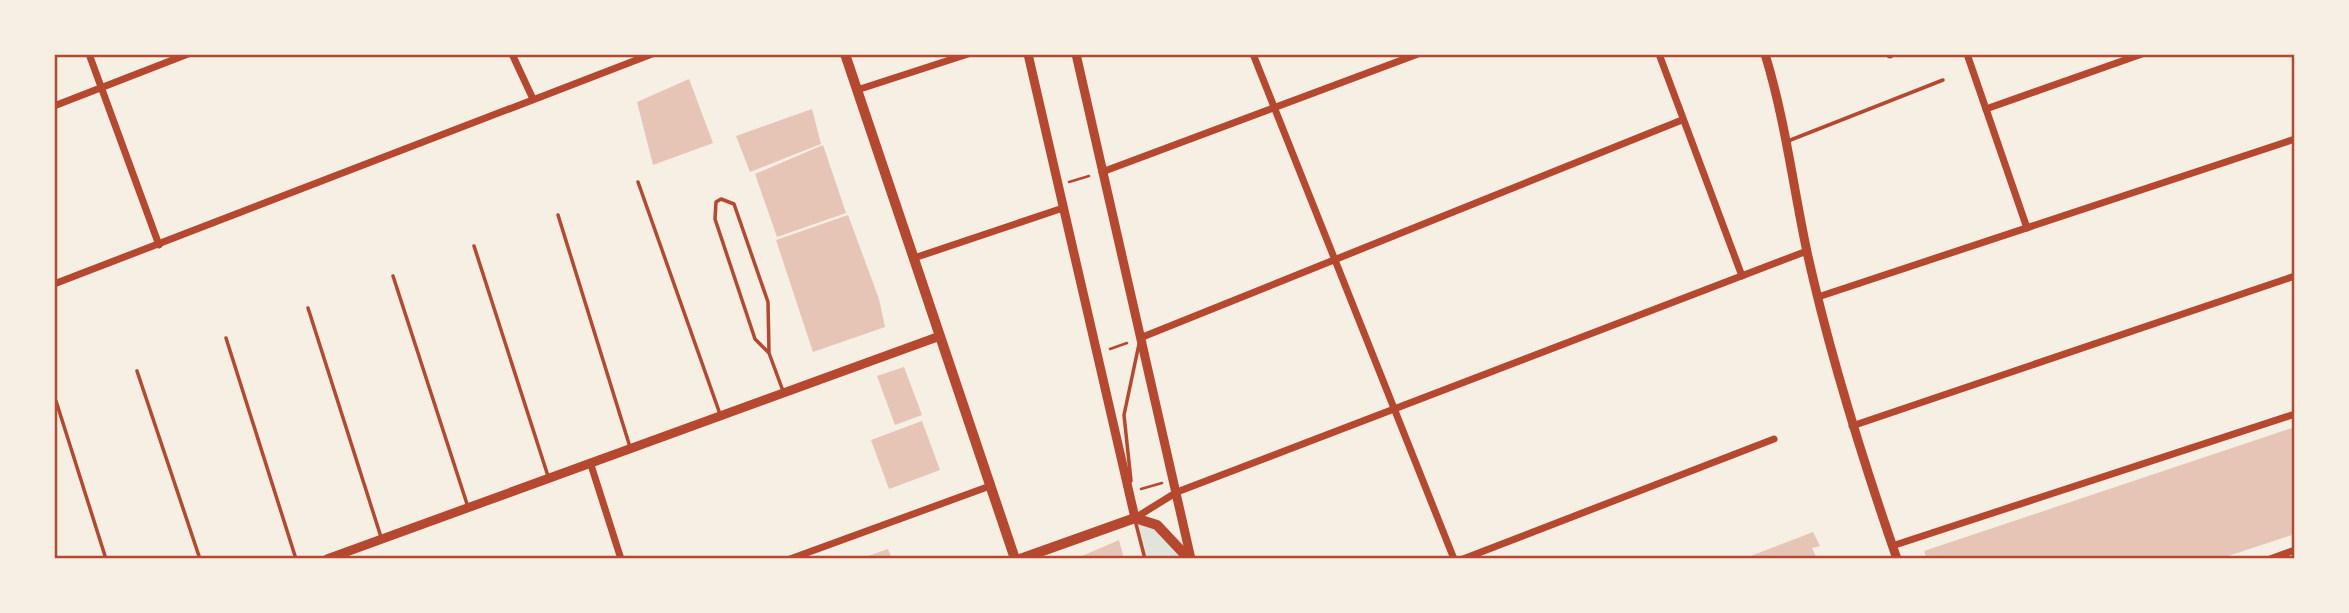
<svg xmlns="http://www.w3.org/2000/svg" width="2349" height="613" font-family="Poppins,sans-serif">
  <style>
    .green { fill: #e2e4dc }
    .building { fill: #e6c5b7 }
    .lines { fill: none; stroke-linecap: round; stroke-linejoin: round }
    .path { stroke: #b5482f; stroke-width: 2.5 }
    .service { stroke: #b5482f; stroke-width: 3.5 }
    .minor { stroke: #b5482f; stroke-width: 7 }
    .tertiary { stroke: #b5482f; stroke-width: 9 }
    .secondary { stroke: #b5482f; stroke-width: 10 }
    .neatline { fill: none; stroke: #b5482f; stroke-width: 2.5 }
  </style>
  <rect width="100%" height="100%" fill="#f6efe4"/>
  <polygon class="green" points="1137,522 1158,529 1187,559 1146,559"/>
  <g class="building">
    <polygon points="689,79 713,143 653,165 637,102"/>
    <polygon points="812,109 821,144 750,172 736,136"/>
    <polygon points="823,145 846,213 777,237 755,174"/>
    <polygon points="848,215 879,299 885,327 813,352 776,240"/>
    <polygon points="904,367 922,415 895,425 877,376"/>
    <polygon points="922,421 940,470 889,489 871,440"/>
    <polygon points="2295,427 2295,534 2219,559 1927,559 1924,551"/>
    <polygon points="1813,532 1820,546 1812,548 1817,559 1749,559 1753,555"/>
    <polygon points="1119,540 1124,559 1075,559"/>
    <polygon points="888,549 892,559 866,559 865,557"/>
  </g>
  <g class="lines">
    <g class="path">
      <polyline points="1069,182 1089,176"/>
      <polyline points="1110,349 1127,343"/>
      <polyline points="1141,489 1162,483"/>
    </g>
    <g class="service">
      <polyline points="1788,141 1943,80"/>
      <polyline points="638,182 720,414"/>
      <polyline points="558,215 630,447"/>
      <polyline points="474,246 548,476"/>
      <polyline points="393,276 468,507"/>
      <polyline points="308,308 381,537"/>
      <polyline points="226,338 296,559"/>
      <polyline points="769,353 755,339 715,219 716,202 721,199 734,204 768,302 769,353 783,391"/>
      <polyline points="137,371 200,559"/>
      <polyline points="56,401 106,559"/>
      <polyline points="1131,481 1124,415 1139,344"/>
      <polyline points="1135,520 1145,559"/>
    </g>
    <g class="minor">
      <polyline points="89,54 159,245"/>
      <polyline points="512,54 533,99"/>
      <polyline points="1253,54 1454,559"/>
      <polyline points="1659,54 1742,276"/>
      <polyline points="1890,54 1890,55"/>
      <polyline points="1967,54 2027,228"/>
      <polyline points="857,90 968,54"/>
      <polyline points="54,106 188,54"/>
      <polyline points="1986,109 2142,54"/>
      <polyline points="1102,172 1418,54"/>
      <polyline points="914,258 1063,208"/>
      <polyline points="54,284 652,54"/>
      <polyline points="1818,297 2295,139"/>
      <polyline points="1140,338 1682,120"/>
      <polyline points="1852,426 2295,276"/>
      <polyline points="591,465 621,559"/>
      <polyline points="1135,518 1177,492 1807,251"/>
      <polyline points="1892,546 2295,414"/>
      <polyline points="790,559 990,486"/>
      <polyline points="1463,559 1774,439"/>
      <polyline points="2270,559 2295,550"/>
    </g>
    <g class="tertiary">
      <polyline points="1028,54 1135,518"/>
      <polyline points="1076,54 1191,559"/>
      <path d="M1765,54C1785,119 1793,186 1807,252C1830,356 1862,458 1897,559"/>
      <polyline points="327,559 940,336"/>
    </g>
    <g class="secondary">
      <polyline points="845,54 1015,559"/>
      <polyline points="1020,559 1135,518 1157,525 1189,559"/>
    </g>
  </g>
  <rect width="2349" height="613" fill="none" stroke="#f6efe4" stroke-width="112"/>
  <rect x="56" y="56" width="2237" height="501" class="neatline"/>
</svg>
